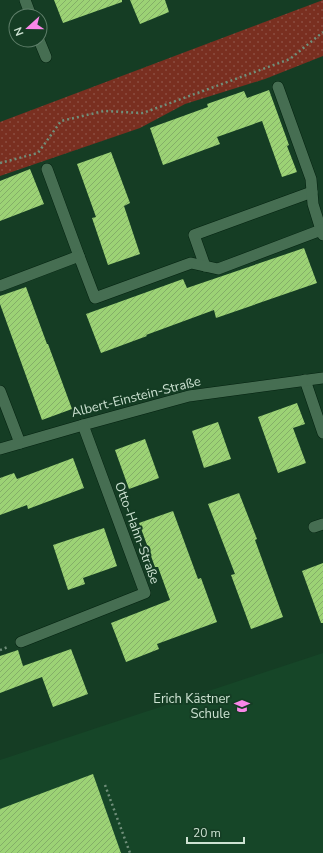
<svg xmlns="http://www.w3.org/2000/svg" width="323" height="853" font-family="'Nunito Sans',sans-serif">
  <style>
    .built { fill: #164628 }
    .grass { fill: url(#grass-dots) }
    .building { fill: url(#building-hatch) }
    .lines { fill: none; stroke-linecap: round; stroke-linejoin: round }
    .service-casing { stroke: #042210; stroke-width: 12 }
    .minor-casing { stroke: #042210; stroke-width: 12 }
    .path { stroke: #708f7a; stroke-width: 2.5; stroke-dasharray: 2 3; stroke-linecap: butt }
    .service { stroke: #466e52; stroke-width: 11 }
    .minor { stroke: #466e52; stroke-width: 11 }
    .labels { text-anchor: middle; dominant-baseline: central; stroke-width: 4; stroke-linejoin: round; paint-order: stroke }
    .street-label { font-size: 13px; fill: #cde2d2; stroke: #153d24 }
    .poi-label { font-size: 13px; fill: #cde2d2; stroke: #153d24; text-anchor: end }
  </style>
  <defs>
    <pattern id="grass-dots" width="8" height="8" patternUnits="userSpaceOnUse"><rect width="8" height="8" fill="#792f20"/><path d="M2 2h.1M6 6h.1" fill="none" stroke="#8b4d40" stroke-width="1.8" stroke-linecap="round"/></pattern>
    <pattern id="building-hatch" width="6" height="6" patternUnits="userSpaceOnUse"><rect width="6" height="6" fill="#9cd275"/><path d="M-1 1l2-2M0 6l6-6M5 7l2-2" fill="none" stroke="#84ae68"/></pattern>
  </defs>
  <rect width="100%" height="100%" fill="#153d24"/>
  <polygon class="built" points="323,653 323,853 0,853 0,760"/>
  <polygon class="grass" points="323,0 323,56 265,79 185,104 140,128 0,176 0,122"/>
  <g class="building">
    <polygon points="54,0 122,0 122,2 63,23"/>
    <polygon points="130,0 165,0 169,12 140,24"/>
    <polygon points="269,90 289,145 287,146 297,172 282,177 262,121 217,137 220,144 163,165 150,128 208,107 207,104 244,91 247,98"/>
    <polygon points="111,152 130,203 124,206 140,254 108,265 92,218 96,217 77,164"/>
    <polygon points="30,169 44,204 0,221 0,181"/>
    <polygon points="304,248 317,283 216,318 214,310 146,335 147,336 101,353 86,314 183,279 187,288"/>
    <polygon points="26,287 47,344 48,344 72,409 42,420 0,304 0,296"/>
    <polygon points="297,403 305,424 293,428 306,463 278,473 258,417"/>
    <polygon points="218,422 231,459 204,468 192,431"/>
    <polygon points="145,439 159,478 129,489 115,450"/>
    <polygon points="73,458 84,488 28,509 27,505 0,515 0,478 14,473 17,479"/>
    <polygon points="239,493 257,539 255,540 283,617 251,629 231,575 235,574 208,504"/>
    <polygon points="173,511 198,579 201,578 217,622 157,644 159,649 126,662 111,623 170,600 158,567 155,567 139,523"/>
    <polygon points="104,528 117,566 83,578 85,584 68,590 53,545"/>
    <polygon points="323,563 323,623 321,623 302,571"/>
    <polygon points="71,649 88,694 53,707 42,677 0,693 0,656 18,650 23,666"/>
    <polygon points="93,774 121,853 0,853 0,809"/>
  </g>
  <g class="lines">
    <defs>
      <polyline id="service" points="205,266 194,235 312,192"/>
      <g id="minor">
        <polyline points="25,0 31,16"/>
        <polyline points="39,40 46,57"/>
        <polyline points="278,87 311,179 313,204 321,230"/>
        <polyline points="47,169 79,256"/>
        <polyline points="0,286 79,256 95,298 191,263 218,269 321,230 323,235"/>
        <polyline points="305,380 323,433"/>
        <polyline points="0,391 20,443"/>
        <polyline points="0,449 83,425 189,396 323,378"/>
        <polyline points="314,527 323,524"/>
        <polyline points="21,642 145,593 83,425"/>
      </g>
    </defs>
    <use href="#service" class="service-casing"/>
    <use href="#minor" class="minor-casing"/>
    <g class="path">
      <polyline points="0,163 38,153 61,121 104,111 143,113 290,59 323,32"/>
      <polyline points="0,650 8,647"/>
      <polyline points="105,785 130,853"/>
    </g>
    <use href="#service" class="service"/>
    <use href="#minor" class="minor"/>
  </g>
  <defs>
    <symbol id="school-bare" viewBox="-9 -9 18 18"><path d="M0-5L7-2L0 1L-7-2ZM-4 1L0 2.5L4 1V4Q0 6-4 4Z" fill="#f987e8" stroke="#153d24" stroke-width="2.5" paint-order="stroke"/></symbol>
  </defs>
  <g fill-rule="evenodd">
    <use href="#school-bare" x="231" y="695" width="22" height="22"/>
  </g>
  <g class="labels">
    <g class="street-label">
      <text transform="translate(136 397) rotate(-14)">Albert-Einstein-Straße</text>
      <text transform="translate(137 533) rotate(70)">Otto-Hahn-Straße</text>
    </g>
    <g class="poi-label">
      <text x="230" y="699">Erich Kästner<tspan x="230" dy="15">Schule</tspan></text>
    </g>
  </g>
  <g transform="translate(28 28) rotate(249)"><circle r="19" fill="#153d24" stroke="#5f7f6a"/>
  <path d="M0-3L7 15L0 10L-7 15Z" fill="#f987e8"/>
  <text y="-6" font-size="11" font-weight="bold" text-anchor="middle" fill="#cde2d2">N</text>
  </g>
  <path d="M187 837v6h57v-6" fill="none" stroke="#cde2d2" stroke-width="2"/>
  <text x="193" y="837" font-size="12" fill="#cde2d2" stroke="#153d24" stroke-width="3" paint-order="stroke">20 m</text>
</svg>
